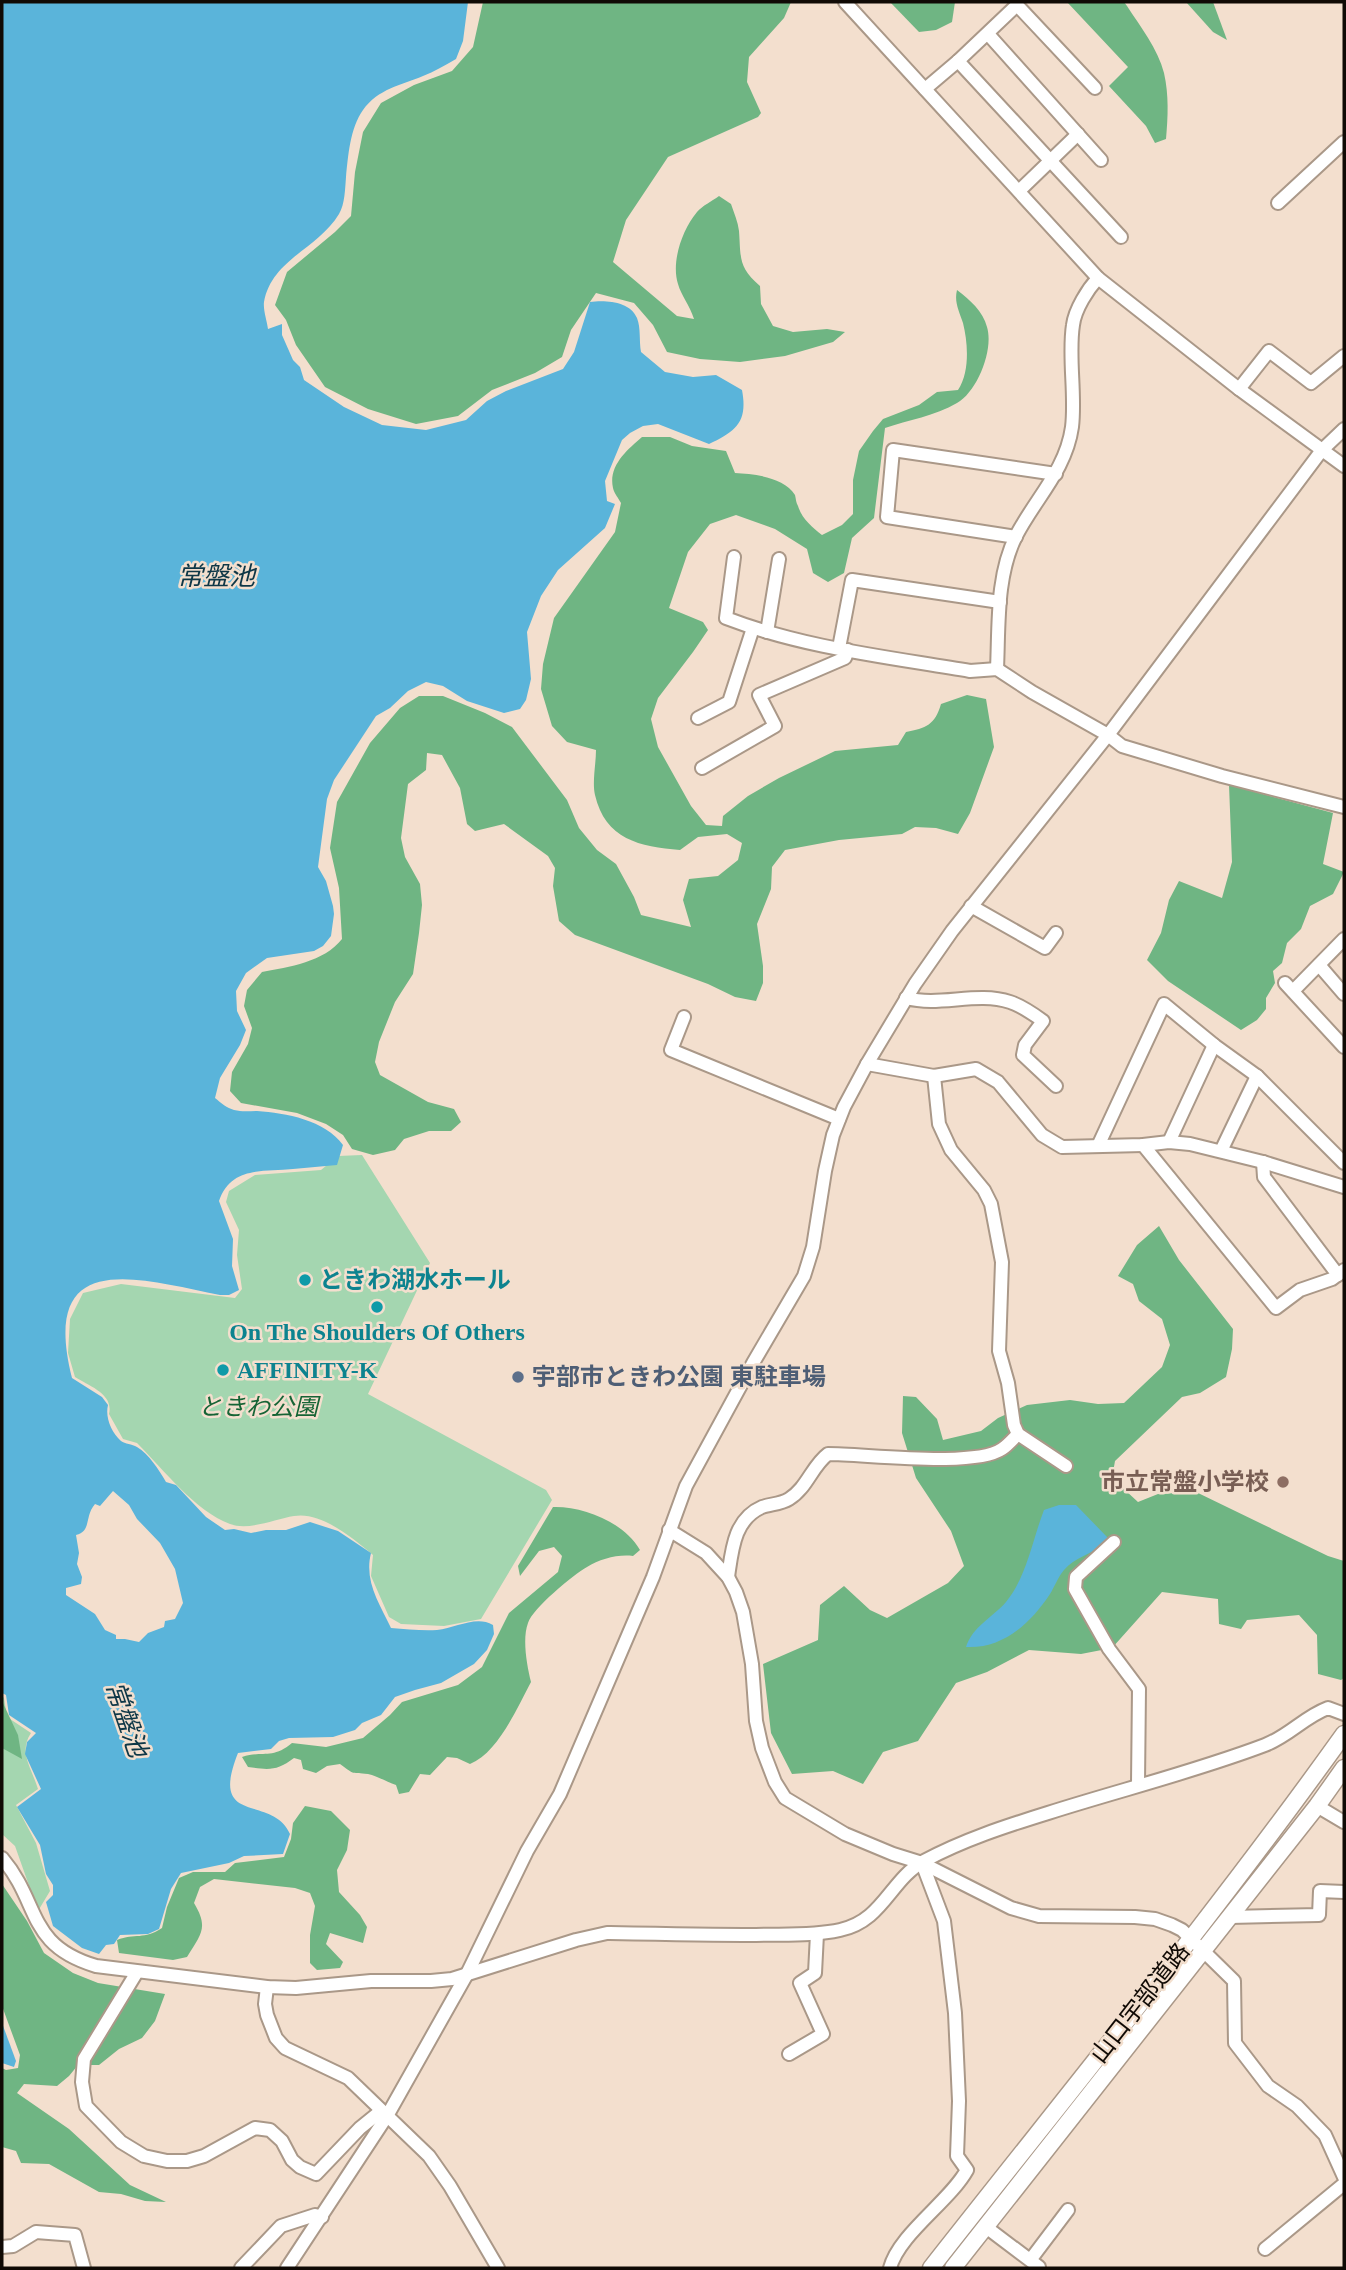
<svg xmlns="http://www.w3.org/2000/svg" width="1346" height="2270" font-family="'Times New Roman','Noto Sans JP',serif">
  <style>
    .green { fill: #a4d6b0 }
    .forest { fill: #6fb583 }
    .water { fill: #5ab4da; fill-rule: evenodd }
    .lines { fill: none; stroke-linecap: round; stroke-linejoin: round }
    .minor-casing { stroke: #aa9888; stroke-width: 16 }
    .major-casing { stroke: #aa9888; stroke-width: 19 }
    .minor { stroke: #fff; stroke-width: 12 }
    .major { stroke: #fff; stroke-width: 16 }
    .culture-dot { fill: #0f9aa8; stroke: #f3dfce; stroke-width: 2.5 }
    .service-dot { fill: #5c6f8a; stroke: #f3dfce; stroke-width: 2.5 }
    .education-dot { fill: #8d6e63; stroke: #f3dfce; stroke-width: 2.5 }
    .labels { text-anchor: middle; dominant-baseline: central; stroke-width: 5; stroke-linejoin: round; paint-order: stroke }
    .culture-label { font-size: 24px; font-weight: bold; fill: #0d838f; stroke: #f3dfce; text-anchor: start }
    .service-label { font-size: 24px; font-weight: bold; fill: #4e5e75; stroke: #f3dfce; text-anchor: start }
    .park-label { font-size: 24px; font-style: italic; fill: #166435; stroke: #f3dfce }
    .education-label { font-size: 24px; font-weight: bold; fill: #785e54; stroke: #f3dfce; text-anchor: end }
    .street-label { font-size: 24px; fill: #100a05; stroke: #f3dfce }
    .water-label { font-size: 26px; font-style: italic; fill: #0e3747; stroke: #f3dfce }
  </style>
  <rect width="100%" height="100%" fill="#f3dfce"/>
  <g class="green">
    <path d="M362,1155L430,1263L368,1394L546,1490L552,1500L481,1619L444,1626L401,1624L389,1617L371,1576L373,1555C354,1539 321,1511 294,1516C275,1519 249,1531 230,1524C195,1511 164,1470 137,1443L123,1439L109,1414C114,1394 89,1386 75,1377L68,1353L70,1319L83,1293L121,1284L235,1298L242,1289L237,1255L239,1230L226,1202L229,1191L255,1175L321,1170L338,1156Z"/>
    <path d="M2,1696L4,1698L7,1717L31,1733C18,1752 32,1769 38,1789L16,1805L36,1843L50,1891L38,1911L15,1846L2,1834Z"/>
  </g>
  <g class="forest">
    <path d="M483,2H791L784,18L749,57L747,82L761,113L758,117L668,157L626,220L613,262L677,316L694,319C690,306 681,295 678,284C671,262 682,230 697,212C702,206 712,201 719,196L731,204C734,213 738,222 739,231C741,258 738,267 760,286L761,304L773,326L793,332L827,329L845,332L833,342L785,356L740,362L700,359L667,352L653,325L634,303L596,293L571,330L562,357L535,373L492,390L458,416L416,424L368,409L325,387L296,345L286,320L275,305L287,272L335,232L351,216L355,172L363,132L381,103L414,85L452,71L473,47Z"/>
    <polygon points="890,2 955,2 952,22 936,30 919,32"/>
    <path d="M1067,2H1124L1127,6C1140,26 1158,49 1164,73C1169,95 1168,117 1166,139L1155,143L1146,126L1109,86L1128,67Z"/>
    <polygon points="1186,2 1213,2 1227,40 1213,32"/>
    <path d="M957,290C970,300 983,311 987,327C994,350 977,392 957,403C935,416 908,420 885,428L874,518L852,538L844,573L828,582L813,573L807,549L775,529L736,515L710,524L688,552L669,608L703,622L708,630L693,652L658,698L651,719L658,747L691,806L706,825L722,826L723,816L748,796L779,778L835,751L898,745L906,732C926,728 935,725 941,704L967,695L986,699L994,747L970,813L958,834L936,828L915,827L902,834L839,840L785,850L772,867L771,889L757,924L763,966V983L756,1001L735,997L708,984L575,935L559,921L553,886L555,868L548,856L504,824L475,831L467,824L460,788L442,755L427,753L426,770L408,784L401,838L405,857L420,884L422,905L419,933L413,974L395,1002L379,1042L375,1062L380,1075L428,1102L454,1109L461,1122L451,1131H429L404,1139L395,1150L373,1155L352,1149L343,1135L326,1124L297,1113L241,1103L230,1091L232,1072L248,1044L252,1028L244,1006L247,990L262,972C289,967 324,962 342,939L339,888L330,848L337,802L370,743L400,708L419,696H443L485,713L512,727L567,800L579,828L597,850L616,864L634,897L641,915L691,927L683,900L689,879L718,876L738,860L742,843L727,834L698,837L680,850C640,847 605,839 595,795C592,782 596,764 596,750L567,742L552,726L541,689L543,664L554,618L615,532L621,503C619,499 614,493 613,488C608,466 627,450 642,437H670L692,446L726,451L735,473C754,474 784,477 795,495C796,499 796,503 798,506C802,519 812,527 822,535L842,525L853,514V480L859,451L873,431L883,419L919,405L937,392L958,390C970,372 968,343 963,323C959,311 954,302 957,290Z"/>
    <polygon points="1229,785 1333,813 1323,864 1344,872 1333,894 1310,906 1301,929 1287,943 1282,963 1273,971 1275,983 1266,998 1266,1009 1257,1020 1241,1030 1168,981 1147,960 1161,933 1169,900 1179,881 1222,898 1232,862"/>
    <polygon points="1159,1226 1179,1260 1233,1329 1232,1349 1226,1377 1200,1393 1182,1397 1115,1461 1112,1478 1138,1502 1158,1494 1196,1492 1328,1556 1344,1561 1344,1678 1341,1680 1318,1674 1317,1635 1299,1615 1247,1620 1241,1629 1219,1624 1218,1599 1162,1592 1112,1648 1081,1654 1029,1650 987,1672 956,1683 918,1741 883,1752 863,1784 833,1771 792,1774 771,1733 763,1664 818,1640 820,1605 844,1586 870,1610 887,1618 948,1583 964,1566 951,1531 916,1478 902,1433 903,1396 916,1397 937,1419 943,1440 981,1431 998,1418 1027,1405 1070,1400 1098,1404 1124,1403 1162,1367 1170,1345 1162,1319 1139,1301 1133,1284 1118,1276 1137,1245"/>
    <path d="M553,1507C583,1506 624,1522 640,1550L633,1556C618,1554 600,1559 587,1567C573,1575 533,1608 528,1623C522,1639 527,1666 531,1682C517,1708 498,1753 470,1764L457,1758L447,1757L430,1775L420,1774L409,1792L399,1794L396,1785C387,1782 377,1776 368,1774C351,1772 356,1776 340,1764L327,1766L316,1773L303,1769L301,1760L294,1758C277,1771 269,1770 248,1767L242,1757C262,1750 272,1760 292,1743L326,1747L363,1738L390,1715L402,1702L458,1685L482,1667L509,1613L558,1572L562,1556L554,1547L539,1551L520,1576L518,1566Z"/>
    <polygon points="2,1701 18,1735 22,1759 2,1748"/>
    <path d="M305,1806L331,1811L350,1830L347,1850L337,1870L339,1892L360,1915L367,1927L363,1943L330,1933L326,1944L343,1962L340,1968L317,1970L310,1963V1935L315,1906L310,1893L295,1888L214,1879L200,1887L194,1903C209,1928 201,1934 187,1957L173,1960L119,1953L117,1940C135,1933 144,1940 162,1928L167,1907L179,1878L193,1872H225L235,1863L284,1857L291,1839L293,1823Z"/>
    <polygon points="2,1884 27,1921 44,1953 73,1973 98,1983 165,1994 155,2021 142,2038 119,2049 99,2065 78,2065 69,2076 57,2086 24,2084 17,2093 69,2129 130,2185 166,2202 145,2201 121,2194 99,2192 49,2164 21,2163 16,2151 2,2147 2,2068 6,2070 18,2068 20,2055 2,2006"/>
  </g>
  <g class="water">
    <path d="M2,2H468L463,41L456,59C445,65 434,72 423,76C401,85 378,89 363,110C350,128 348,157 346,177C345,189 345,204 339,214C318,249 272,259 264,302C263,310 267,321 268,329L282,324V335L293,360L300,367L304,380L344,407L382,425L426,430L466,420L487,401L506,391L563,369L574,352L590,302C605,300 630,301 637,318C641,328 639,341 641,352L665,372L693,377L716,375L742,390C748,422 736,431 709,444L658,424L643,426L630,433L622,440L605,481L607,501L615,504L605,528L558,570L541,596L527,632L531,679L526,700L520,709L504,713L467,701L443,686L426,682L408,691L390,708L376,716L334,780L327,799L318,867L326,881L333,906L334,914L331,936L323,946L314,951L267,958L246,973L236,991L237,1011L246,1030L240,1045L220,1078L215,1098C221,1103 227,1108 234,1110C242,1112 249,1111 257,1111C286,1113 325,1120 343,1145L337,1165C322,1166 308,1168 293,1169C263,1172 231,1166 219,1201L233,1239L232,1266L239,1290L229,1295H220C137,1278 39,1247 72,1378L102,1397L108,1405C105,1417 111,1432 121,1441C125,1444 132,1444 137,1447C149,1454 159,1470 166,1482L176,1485L206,1517L225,1530L234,1529L251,1533L266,1530H286L310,1522L338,1531L371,1553C364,1581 379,1603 391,1628C406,1629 422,1631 437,1630C456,1628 476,1615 493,1625L494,1634L487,1650L474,1664L441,1683L415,1690L395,1697L381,1715L362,1723L355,1730L333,1737L289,1738L279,1741L271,1749L238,1753C208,1828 272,1793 290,1834L283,1854L244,1856L229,1863L181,1873L171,1889L159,1929L148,1934L120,1935L114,1944L106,1945L99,1954L82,1948L53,1926L46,1902L53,1895V1885L46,1874L40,1845L17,1807L41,1789L25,1754L27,1742L36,1733L9,1715L6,1695L2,1693ZM113,1491L129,1505L137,1519L160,1543L175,1569L183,1603L175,1619L165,1621L164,1627L148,1633L139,1642L125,1639H116V1635L105,1630L95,1614L66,1595V1588L81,1584L82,1577L77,1564L79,1553L76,1535C92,1531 84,1517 95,1504L100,1506Z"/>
    <path d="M1059,1505H1076L1108,1538L1107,1545C1093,1552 1074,1558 1064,1570C1058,1577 1055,1586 1050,1594C1031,1623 1003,1649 966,1647C973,1626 992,1618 1006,1602C1027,1576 1032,1541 1044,1510Z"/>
    <polygon points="2,2023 16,2061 14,2067 2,2063"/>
  </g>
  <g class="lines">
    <defs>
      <g id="minor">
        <polyline points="845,2 1098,278 1239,389 1344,466"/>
        <polyline points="988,34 1101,160"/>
        <polyline points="958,61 1121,237"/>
        <polyline points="925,89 958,61 1017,5 1095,88"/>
        <polyline points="1019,191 1078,134"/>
        <polyline points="1278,203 1344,142"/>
        <polyline points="1239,389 1269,351 1311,383 1344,356"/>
        <polyline points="1016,537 887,517 893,450 1056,474"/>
        <path d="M734,557L726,618C804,648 888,657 970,671L997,669L1032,692L1108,735L1122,746L1222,776L1344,807"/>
        <polyline points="767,632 779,559"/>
        <polyline points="839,648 852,580 1000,602"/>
        <path d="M997,669C999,625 996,576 1016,536C1035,499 1066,470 1072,427C1076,395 1068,356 1073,325C1075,309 1088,289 1098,278"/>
        <polyline points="698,718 729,702 753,628"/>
        <polyline points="702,768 775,726 759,695 845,658 848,650"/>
        <polyline points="971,906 1045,948 1056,933"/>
        <polyline points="1319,965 1344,994"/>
        <polyline points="1285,983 1344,1047"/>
        <polyline points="1293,991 1344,939"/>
        <path d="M906,998C940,1007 977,991 1010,1002C1022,1006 1032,1013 1043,1021L1025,1045L1023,1055L1056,1086"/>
        <polyline points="684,1017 671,1050 839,1119"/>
        <polyline points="867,1064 934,1076 976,1069 998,1082 1042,1135 1062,1147 1143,1145 1169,1142 1190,1144 1263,1162 1344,1187"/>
        <polyline points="934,1076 939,1124 951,1150 984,1190 991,1204 1002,1262 999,1351 1008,1383 1014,1425 1018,1434 1066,1466"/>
        <polyline points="1169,1142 1214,1045"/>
        <polyline points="1143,1145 1276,1308 1300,1290 1332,1279 1344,1270"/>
        <polyline points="1098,1146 1164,1004 1214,1045 1257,1076 1344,1163"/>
        <polyline points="1221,1151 1257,1076"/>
        <polyline points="1263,1162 1264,1177 1338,1275"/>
        <polyline points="669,1530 706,1553 728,1577 736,1592 743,1612 752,1664 756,1721 762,1748 775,1782 785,1798 845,1834 893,1854 922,1863 1011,1908 1039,1916 1135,1917 1155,1919 1172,1925 1182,1930 1234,1981 1235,2043 1268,2086 1297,2106 1325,2135 1344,2177"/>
        <polyline points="1114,1542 1076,1577 1075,1589 1109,1649 1139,1689 1138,1784"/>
        <path d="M728,1577C732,1550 734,1519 762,1507C771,1504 781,1504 789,1499C807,1488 812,1466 828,1454C866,1454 974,1468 1002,1449C1008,1445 1013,1439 1018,1434"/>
        <polyline points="1317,1806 1344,1822"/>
        <path d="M2,1858C41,1904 26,1945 96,1966L267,1987L296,1988L371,1981H431L452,1979L576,1940L607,1933C657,1934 706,1935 756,1935C783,1934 813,1936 840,1930C883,1921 890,1880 924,1861C963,1840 1006,1826 1048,1813C1120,1790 1194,1772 1265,1745C1289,1736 1304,1717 1328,1708L1344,1714"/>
        <polyline points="1230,1917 1319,1915 1320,1891 1344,1892"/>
        <polyline points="137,1972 84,2059 82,2082 86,2106 121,2142 144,2156 167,2161 187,2161 204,2156 255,2128 270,2130 282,2141 292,2160 300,2167 316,2174 360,2128 381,2111"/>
        <polyline points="267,1987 265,2004 267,2015 276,2038 285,2048 348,2078 429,2156 450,2186 498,2268"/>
        <polyline points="789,2054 823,2034 800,1983 815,1973 817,1934"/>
        <polyline points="986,2227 1039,2267"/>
        <polyline points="2,2247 13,2246 36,2232 75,2235 84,2268"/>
        <polyline points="1265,2249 1344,2184"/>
        <polyline points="1031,2259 1068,2210"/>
        <polyline points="241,2268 281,2226 315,2215 322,2217"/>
        <polyline points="287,2268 387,2116 467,1974 527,1851 560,1794 653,1577 686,1486 753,1363 804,1276 813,1247 825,1171 833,1135 844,1107 867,1064 915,984 952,931 1108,735 1322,450 1344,429"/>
        <path d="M890,2268C899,2234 949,2202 967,2170L957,2156L959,2101L955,2013L944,1921L922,1863"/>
      </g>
      <g id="major">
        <path d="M931,2268C1070,2091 1213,1917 1344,1734"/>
        <polyline points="953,2268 1317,1806 1344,1768"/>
      </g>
    </defs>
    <use href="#minor" class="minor-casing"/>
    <use href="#major" class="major-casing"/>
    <use href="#minor" class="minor"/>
    <use href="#major" class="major"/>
  </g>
  <g class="culture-dot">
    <circle cx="305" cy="1280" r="7"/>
    <circle cx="377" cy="1307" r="7"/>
    <circle cx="223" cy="1370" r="7"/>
  </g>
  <circle class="service-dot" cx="518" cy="1377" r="7"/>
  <circle class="education-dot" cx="1283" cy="1482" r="7"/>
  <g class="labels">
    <g class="culture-label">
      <text x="319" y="1280">ときわ湖水ホール</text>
      <text x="377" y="1332" text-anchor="middle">On The Shoulders Of Others</text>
      <text x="237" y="1370">AFFINITY-K</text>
    </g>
    <g class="service-label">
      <text x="532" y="1377">宇部市ときわ公園 東駐車場</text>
    </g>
    <g class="park-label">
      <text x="258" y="1407">ときわ公園</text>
    </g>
    <g class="education-label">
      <text x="1269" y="1482">市立常盤小学校</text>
    </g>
    <g class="street-label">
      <text transform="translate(1140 2003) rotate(-52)">山口宇部道路</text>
    </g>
    <g class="water-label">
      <text x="216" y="576">常盤池</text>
      <text transform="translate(126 1719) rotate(71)">常盤池</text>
    </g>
  </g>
  <rect width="1346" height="2270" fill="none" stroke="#100a05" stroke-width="7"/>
</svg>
